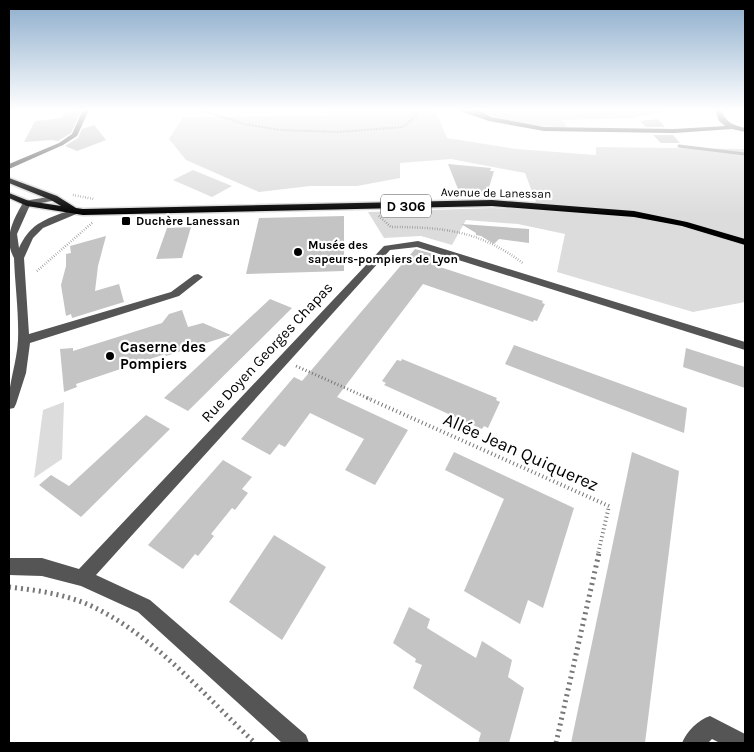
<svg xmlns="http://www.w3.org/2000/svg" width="754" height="752" font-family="Karla,sans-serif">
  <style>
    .green { fill: #dcdcdc }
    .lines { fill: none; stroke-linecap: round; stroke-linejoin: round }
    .stream { stroke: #a3a3a3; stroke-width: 3 }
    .building { fill: #c4c4c4 }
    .major-casing { stroke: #dbdbdb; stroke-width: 3 }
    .path-far4 { stroke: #777; stroke-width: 2; stroke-dasharray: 0.5 1; stroke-linecap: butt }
    .path-far3 { stroke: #777; stroke-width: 2.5; stroke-dasharray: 0.5 2; stroke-linecap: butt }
    .path-far2 { stroke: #777; stroke-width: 3; stroke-dasharray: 1 2.5; stroke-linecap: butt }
    .path-far1 { stroke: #777; stroke-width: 4; stroke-dasharray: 1 3; stroke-linecap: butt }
    .path { stroke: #777; stroke-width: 5; stroke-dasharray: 2 4; stroke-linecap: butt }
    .minor { fill: #555; fill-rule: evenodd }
    .major { fill: #000; fill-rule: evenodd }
    .poi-dot { fill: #000; stroke: #fff; stroke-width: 2 }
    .labels { text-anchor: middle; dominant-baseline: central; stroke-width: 4.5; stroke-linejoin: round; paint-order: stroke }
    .far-street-label { font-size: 12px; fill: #000; stroke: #fff }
    .far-poi-label { font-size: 12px; font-weight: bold; fill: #000; stroke: #fff; text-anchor: start }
    .shield { fill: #fff; stroke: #4c4c4c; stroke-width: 1 }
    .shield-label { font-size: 14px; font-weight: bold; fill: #000 }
    .poi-label { font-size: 15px; font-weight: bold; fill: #000; stroke: #fff; text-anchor: start }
    .street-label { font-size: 15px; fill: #000; stroke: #fff }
    .near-street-label { font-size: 18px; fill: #000; stroke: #fff }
  </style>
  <rect width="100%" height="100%" fill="#fff"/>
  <g class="green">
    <polygon points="330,110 425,110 436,112 447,138 516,149 596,155 596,147 745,149 745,302 693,312 557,272 565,234 518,224 466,220 452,245 421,236 384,238 368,212 493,208 539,210 525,173 451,159 400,163 400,178 357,186 310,186 259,192 186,160 169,139 183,117 326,116"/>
    <path d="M479,110H670L633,118L562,120L567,127C538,127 506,124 479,110Z"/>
    <polygon points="193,170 232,186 212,197 173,180"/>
    <polygon points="64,402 62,459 34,478 43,410"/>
  </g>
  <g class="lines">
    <polyline class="stream" points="679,146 745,154"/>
  </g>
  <g class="building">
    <polygon points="81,111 71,133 58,141 51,140 24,142 35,121 62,118 65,112"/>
    <polygon points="658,119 665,127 646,127 640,121"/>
    <polygon points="94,125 106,140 77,151 65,146 78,138 82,129"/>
    <polygon points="653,135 673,135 680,143 661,143"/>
    <polygon points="448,164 491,168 490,171 494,171 487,194 460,194"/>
    <polygon points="344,216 344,271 246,274 259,218"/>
    <polygon points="461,224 529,229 529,243 499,239 494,244 481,236 476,235 476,233"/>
    <polygon points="191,227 182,258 156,259 167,228"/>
    <polygon points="106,236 98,266 95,291 119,284 124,302 72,318 71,314 66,316 61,285 66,266 66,254 71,253 70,246"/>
    <polygon points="415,249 441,256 443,258 437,266 543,301 542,303 545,304 537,321 534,320 533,322 423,284 337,397 408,430 375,485 345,470 364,439 310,413 285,447 279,444 270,455 241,439 294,377 302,381"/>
    <polygon points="270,299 292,308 188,411 164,398"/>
    <polygon points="182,310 188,327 203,323 231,335 166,356 165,354 76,384 77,387 64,392 60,349 73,348 73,351 162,323 169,314"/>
    <polygon points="514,345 687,408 684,433 505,364"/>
    <polygon points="686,348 745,367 745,388 683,367"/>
    <polygon points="402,359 497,398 496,400 500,402 488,428 484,426 482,429 384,385 386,383 382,381 397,360 401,361"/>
    <polygon points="146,415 170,429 81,517 39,485 51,475 69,486"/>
    <polygon points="454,452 574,508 543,608 528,600 520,624 464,591 504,499 445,470"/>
    <polygon points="632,452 679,471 645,743 571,743"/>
    <polygon points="223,460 252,477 242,489 248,493 235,510 232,508 211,534 214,536 198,556 195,554 183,569 148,545"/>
    <polygon points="274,535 326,567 282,640 229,602"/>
    <polygon points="409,607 430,619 427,628 476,658 482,641 512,660 508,677 524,688 509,743 478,743 481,733 413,688 422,665 415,662 416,659 393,643"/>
  </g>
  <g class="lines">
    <defs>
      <polygon id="major" points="9,178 57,196 76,208 83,209 492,200 634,211 687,222 745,239 745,245 682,226 634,217 492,206 83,215 27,206 9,198 9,193 29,201 61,206 51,200 9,183"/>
    </defs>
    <use href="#major" class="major-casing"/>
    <polyline class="path-far4" points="202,110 244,124 280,130 338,132 403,127 417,115 416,110"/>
    <g class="path-far3">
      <polyline points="73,195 94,199"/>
      <path d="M379,216L391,227C444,227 481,231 524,264"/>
      <polyline points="37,271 92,223"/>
    </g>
    <polyline class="path-far2" points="296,366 370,399"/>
    <polyline class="path-far1" points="367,398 609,506 598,554"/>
    <g class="path">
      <path d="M9,587C36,590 63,594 87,604C151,632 205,696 255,743"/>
      <polyline points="556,743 599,553"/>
    </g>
    <g class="minor">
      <polygon points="83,110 89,110 77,136 63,145 9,169 9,164 59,143 72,134"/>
      <path d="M457,110H466L475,113L472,110H479L491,117L544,127L674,129L725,126L719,121L715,110H721C726,122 732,125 745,128V132L732,129L674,133L544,131L489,121Z"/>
      <path d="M54,196L58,198L57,200L30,205L17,234L19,248C22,241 27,233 33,228C40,221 73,206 81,212L43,228L33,238L24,258L29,334L171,292L194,275L198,274L203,277L179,296L30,343L26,373L16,404L14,408L9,409C7,386 17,364 18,340C19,313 15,285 14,258C3,238 13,220 24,201Z"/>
      <polygon points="418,241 745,342 745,350 417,247 390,250 96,575 150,600 306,735 309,743 282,743 138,612 81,586 42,576 9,575 9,558 42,558 79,569 384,246"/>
      <path d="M710,716L745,734V743H720L712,739L708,743H682C687,731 698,720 710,716Z"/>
    </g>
    <use href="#major" class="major"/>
  </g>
  <linearGradient id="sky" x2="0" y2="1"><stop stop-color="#8cadcc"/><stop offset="0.51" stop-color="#fff"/><stop offset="1" stop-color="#fff" stop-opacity="0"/></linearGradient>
  <rect width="754" height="215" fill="url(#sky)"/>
  <g class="poi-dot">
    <rect x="121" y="216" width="10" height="10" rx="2.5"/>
    <circle cx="298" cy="252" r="5"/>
    <circle cx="110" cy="356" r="5"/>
  </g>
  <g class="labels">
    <g class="far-street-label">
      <text transform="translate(496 193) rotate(1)">Avenue de Lanessan</text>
    </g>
    <g class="far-poi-label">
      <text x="136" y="221">Duchère Lanessan</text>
      <text x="308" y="245">Musée des<tspan x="308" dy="14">sapeurs-pompiers de Lyon</tspan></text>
    </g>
    <rect class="shield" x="381" y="194.5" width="50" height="23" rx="4"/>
    <g class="shield-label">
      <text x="406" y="206">D 306</text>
    </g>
    <g class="poi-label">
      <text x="120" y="347">Caserne des<tspan x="120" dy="17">Pompiers</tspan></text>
    </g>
    <g class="street-label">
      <text transform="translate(267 352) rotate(-47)">Rue Doyen Georges Chapas</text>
    </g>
    <g class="near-street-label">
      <text transform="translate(521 452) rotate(24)">Allée Jean Quiquerez</text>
    </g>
  </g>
  <rect width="754" height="752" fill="none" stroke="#000000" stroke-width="20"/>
</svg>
